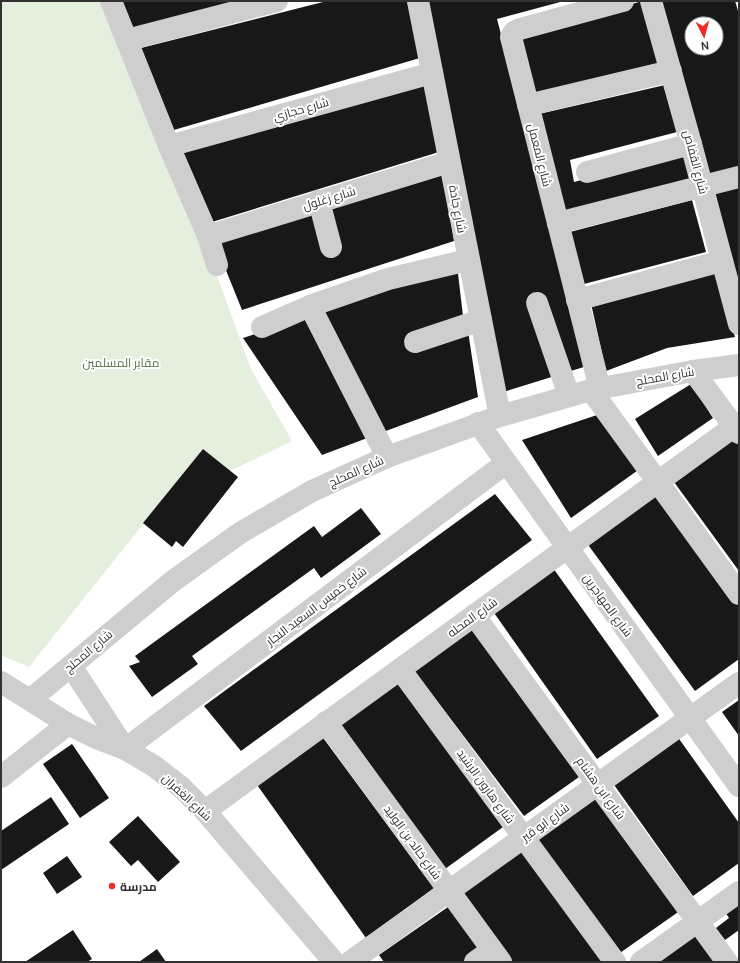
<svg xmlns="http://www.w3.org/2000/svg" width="740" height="963" font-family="Manrope,Cairo,sans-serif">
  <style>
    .green { fill: #e5efde }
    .building { fill: #181818; fill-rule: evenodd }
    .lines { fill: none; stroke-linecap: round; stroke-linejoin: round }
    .minor { stroke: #cecece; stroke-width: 22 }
    .tertiary { stroke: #cecece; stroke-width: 22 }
    .poi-dot { fill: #f32b28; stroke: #fff; stroke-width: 1.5 }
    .labels { text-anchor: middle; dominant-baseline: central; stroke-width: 4; stroke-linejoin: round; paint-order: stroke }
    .street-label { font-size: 12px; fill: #313131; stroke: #fff }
    .park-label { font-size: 12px; fill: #4f713a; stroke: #fff }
    .poi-label { font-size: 12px; font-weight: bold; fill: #313131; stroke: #fff; text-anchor: start }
  </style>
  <rect width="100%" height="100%" fill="#fff"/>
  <polygon class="green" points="1,1 100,1 159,142 202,235 251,369 292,441 230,471 203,449 29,667 1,655"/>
  <g class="building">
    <polygon points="116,1 239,1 127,32"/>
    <polygon points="327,1 407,1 420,58 167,132 137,49"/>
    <polygon points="426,1 564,1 497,19 587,366 500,393"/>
    <polygon points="642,1 659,65 534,95 520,38"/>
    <path d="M654,1H735L739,14V173L705,181ZM692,24H716V48H692Z"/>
    <polygon points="425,79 439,152 212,222 178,149"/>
    <polygon points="665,85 677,132 570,160 574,182 683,153 693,183 565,218 539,114"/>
    <polygon points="443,175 454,241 242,310 215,243"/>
    <polygon points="739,186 739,305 708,194"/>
    <polygon points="692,200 706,252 584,284 570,232"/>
    <polygon points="457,265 463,316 468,331 478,397 383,432 321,312"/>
    <polygon points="714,267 735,337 667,348 606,371 590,299"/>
    <polygon points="306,317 370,437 322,455 243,338"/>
    <polygon points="691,384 713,418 658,456 635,419"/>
    <polygon points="603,413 641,468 571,518 522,440"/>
    <polygon points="734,438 739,445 739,571 674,482"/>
    <polygon points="203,449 238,477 183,547 176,541 172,547 143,523"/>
    <polygon points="659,489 739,599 739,659 695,691 586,542"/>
    <polygon points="495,494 532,540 241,751 204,706"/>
    <polygon points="361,508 381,534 321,578 314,568 192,656 198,664 152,697 129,666 140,662 135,656 314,526 322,537"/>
    <polygon points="553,568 659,716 597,759 492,610"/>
    <polygon points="474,625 586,772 524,816 413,669"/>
    <polygon points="398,681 503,827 445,869 340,723"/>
    <polygon points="739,700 739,736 722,712"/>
    <polygon points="321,735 434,888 366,938 255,782"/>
    <polygon points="677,736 739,823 739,863 693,896 612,782"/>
    <polygon points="72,744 109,798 80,818 43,764"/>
    <polygon points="600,795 681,910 617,955 536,840"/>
    <polygon points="51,797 69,824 1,870 1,831"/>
    <polygon points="138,816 180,862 158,882 138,860 131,866 109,842"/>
    <polygon points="523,850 602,962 511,962 462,893"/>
    <polygon points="67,856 82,877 57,894 43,873"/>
    <polygon points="739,897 739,930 725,940 716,928 729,918 723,909"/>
    <polygon points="448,907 481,951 465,962 384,962 379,955"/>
    <polygon points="73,930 92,959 87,962 25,962"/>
    <polygon points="697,931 719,962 655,962"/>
    <polygon points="157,949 166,962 139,962"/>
  </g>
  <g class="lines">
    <g class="minor">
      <polyline points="111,1 169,146 208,236 217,265"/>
      <polyline points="418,1 500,416"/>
      <polyline points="651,1 691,144 739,324"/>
      <polyline points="127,40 277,1"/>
      <polyline points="528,105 671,71"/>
      <polyline points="169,146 432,73"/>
      <polyline points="587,172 691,144"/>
      <polyline points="319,201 331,247"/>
      <polyline points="558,223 739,177"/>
      <polyline points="208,236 449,162"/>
      <polyline points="577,300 722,261"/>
      <polyline points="537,303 569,396"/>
      <polyline points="310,306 387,457"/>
      <polyline points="262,327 310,306 388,279 468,260"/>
      <polyline points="415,342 481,320"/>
      <polyline points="693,371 739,433"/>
      <polyline points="600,389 511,37 514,32 520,29 623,1"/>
      <polyline points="591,390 739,594"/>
      <polyline points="478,423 739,786"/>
      <polyline points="474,615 727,962"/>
      <polyline points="400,669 615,962"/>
      <polyline points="31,699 173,581 240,533 312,491 387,457 500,416 591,390 693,371 739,365"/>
      <polyline points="326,722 501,962"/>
      <polyline points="125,749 506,463"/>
      <polyline points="1,777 68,724"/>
      <polyline points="205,811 739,423"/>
      <polyline points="350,962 739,683"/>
      <polyline points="475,962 492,950"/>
      <polyline points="641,962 739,892"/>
    </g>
    <g class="tertiary">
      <polyline points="71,666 125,749"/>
      <polyline points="1,682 68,724 96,738 125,749 154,766 181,787 205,811 334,962"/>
    </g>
  </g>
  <circle class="poi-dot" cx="112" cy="886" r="4"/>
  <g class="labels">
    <g class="street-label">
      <text transform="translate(301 109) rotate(-16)">شارع حجازي</text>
      <text transform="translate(540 155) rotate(76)">شارع المعمل</text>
      <text transform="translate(696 162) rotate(75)">شارع القفاص</text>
      <text transform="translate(329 198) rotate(-17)">شارع زغلول</text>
      <text transform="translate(458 209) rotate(79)">شارع جادة</text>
      <text transform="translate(665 376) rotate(-10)">شارع المحلج</text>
      <text transform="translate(356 471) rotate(-24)">شارع المحلج</text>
      <text transform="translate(608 605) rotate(54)">شارع المهاجرين</text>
      <text transform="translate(316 606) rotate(-37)">شارع خميس السعيد النجار</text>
      <text transform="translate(472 617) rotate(-36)">شارع المحله</text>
      <text transform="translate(88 651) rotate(-40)">شارع المحلج</text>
      <text transform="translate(486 786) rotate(54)">شارع هارون الرشيد</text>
      <text transform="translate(601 788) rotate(54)">شارع ابن هشام</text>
      <text transform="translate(187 797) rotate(43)">شارع الغفران</text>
      <text transform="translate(545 822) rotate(-36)">شارع ابو قير</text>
      <text transform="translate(413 842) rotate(54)">شارع خالد بن الوليد</text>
    </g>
    <g class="park-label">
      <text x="121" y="362">مقابر المسلمين</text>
    </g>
    <g class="poi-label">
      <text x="120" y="886">مدرسة</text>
    </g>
  </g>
  <rect width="740" height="963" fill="none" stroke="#313131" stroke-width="4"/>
  <g transform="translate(704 36) rotate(174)"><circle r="19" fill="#ffffff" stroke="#adadad"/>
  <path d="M0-3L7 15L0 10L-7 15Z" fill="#f32b28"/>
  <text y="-6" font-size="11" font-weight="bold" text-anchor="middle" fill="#313131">N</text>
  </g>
</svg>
